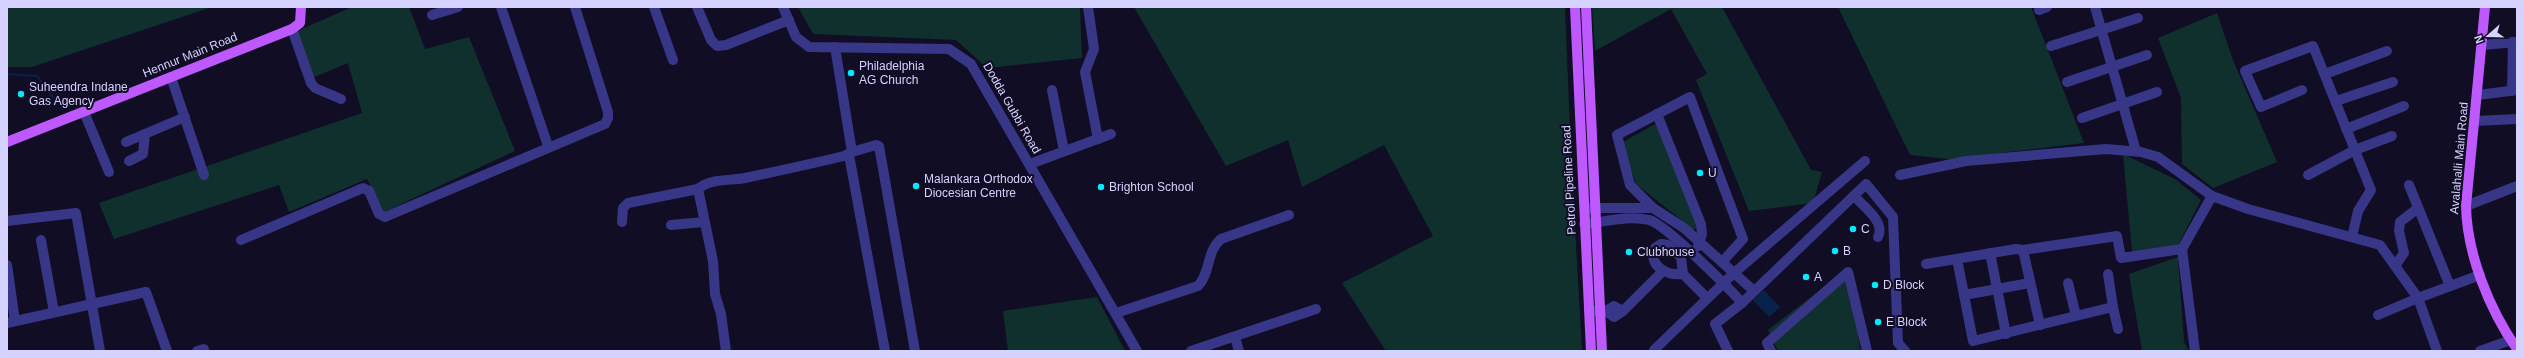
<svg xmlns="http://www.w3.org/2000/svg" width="2524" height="358" font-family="Helvetica,sans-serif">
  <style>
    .green { fill: #10302e }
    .water { fill: #092249 }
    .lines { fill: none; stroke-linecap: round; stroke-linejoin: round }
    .stream { stroke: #092249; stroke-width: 2 }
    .minor { stroke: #373687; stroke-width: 10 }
    .major { stroke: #bd59ff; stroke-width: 10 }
    .poi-dot { fill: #00eafd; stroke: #110d25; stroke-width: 1.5 }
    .labels { text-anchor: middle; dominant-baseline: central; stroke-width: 4; stroke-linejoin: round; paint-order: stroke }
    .street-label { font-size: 12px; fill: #d6d2ff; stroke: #110d25 }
    .poi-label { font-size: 12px; fill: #d6d2ff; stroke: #110d25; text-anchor: start }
  </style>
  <rect width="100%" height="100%" fill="#110d25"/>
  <g class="green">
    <polygon points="7,7 212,7 32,67 7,67"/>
    <polygon points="352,7 409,7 425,49 469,37 515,151 384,212 367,179 289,212 279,185 114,239 99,203 362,113 348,63 312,78 295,32"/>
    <polygon points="798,7 1080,7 1082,58 987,68 956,40 813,34"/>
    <polygon points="1134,7 1565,7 1571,155 1582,351 1386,351 1342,283 1433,236 1384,145 1302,187 1288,140 1226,166"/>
    <polygon points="1592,7 1722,7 1811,170 1822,172 1813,203 1749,211 1696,80 1707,74 1671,9 1595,51"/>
    <polygon points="1838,7 2031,7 2084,143 1949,159 1910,155"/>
    <polygon points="2217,13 2233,60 2277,162 2213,188 2182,164 2181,98 2158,38"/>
    <polygon points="1659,122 1699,225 1694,230 1636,184 1621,143"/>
    <polygon points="2123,154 2175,179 2201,200 2178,245 2132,252"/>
    <polygon points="2178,257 2184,342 2189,351 2142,351 2129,274"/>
    <polygon points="1850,267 1860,351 1778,351 1768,330"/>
    <polygon points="1097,297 1125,351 1008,351 1003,311"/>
  </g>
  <polygon class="water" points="1764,290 1780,307 1769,317 1753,300"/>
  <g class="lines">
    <polyline class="stream" points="7,74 37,76 62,109"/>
    <g class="minor">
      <polyline points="501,7 548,146"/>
      <polyline points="654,7 673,60"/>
      <polyline points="697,7 711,40 717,46 726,45 789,20"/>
      <polyline points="783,7 796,37 809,47 949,49 971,64 1137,351"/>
      <polyline points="1088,7 1094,49 1085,72 1098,139"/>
      <polyline points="2095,7 2136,151"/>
      <polyline points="2039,10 2047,7"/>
      <polyline points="432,15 458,7"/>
      <polyline points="292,29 311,83 315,88 341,99"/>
      <polyline points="2482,45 2517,42"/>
      <polyline points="2051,46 2138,18"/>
      <polyline points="2325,74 2387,51"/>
      <polyline points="171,77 204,175"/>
      <polyline points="2067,82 2147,55"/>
      <polyline points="1052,90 1064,151"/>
      <polyline points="2302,90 2261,107 2245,71 2313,46 2371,190 2358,211 2352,237"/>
      <polyline points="2512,91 2513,42"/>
      <polyline points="2478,95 2517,90"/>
      <polyline points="2336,101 2393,82"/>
      <polyline points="84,112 109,172"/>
      <polyline points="1657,114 1701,224 1702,234 1698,246"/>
      <polyline points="2082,118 2157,92"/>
      <polyline points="2475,121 2517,119"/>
      <polyline points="2346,129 2404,106"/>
      <polyline points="126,142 185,117"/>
      <polyline points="852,152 876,145 879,146 915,351"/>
      <polyline points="849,155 885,351"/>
      <polyline points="129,161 143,154 145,134"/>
      <polyline points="1030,164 1111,134"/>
      <polyline points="1900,175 1966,161 2106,149 2141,152 2158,157 2212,196 2248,209 2380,245 2418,298 2480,275"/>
      <polyline points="2308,175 2355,150 2392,136"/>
      <polyline points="2409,185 2450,286"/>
      <path d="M1854,196C1863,206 1886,222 1878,237"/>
      <polyline points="2466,206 2517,186"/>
      <polyline points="1587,208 1653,208 1684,228 1754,291"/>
      <polyline points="1653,208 1630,185 1617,135 1690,97 1743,239 1722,262"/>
      <polyline points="7,221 76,213 100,351"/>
      <polyline points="622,222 623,208 628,203 698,189"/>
      <path d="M1584,224C1604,222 1629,215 1649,220C1664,223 1729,288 1742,303"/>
      <polyline points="671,225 704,222"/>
      <polyline points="41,240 54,312"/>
      <polyline points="241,240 363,188 369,191 379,214 385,217 605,124 608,118 608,112 575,7"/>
      <polyline points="2023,250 2117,236 2121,258 2182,249"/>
      <polyline points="1990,253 2006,334"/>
      <polyline points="1957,259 1973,341 2113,307 2118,329"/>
      <polyline points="1926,264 2016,249 2023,250 2040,325"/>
      <polyline points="7,265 15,321"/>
      <polyline points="2395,266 2404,253 2399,231 2400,222 2418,208"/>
      <path d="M1683,274C1668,276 1647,266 1655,248L1661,244L1668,245L1681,257L1683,274L1707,298"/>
      <polyline points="2108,274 2113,307"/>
      <polyline points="2068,283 2076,316"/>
      <polyline points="1964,295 2030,283"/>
      <polyline points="1589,311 1606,311 1614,306 1623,311"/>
      <polyline points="1606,311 1614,317 1623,311 1663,271"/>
      <path d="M1116,313L1198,286C1211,272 1206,252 1221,239L1289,215"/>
      <polyline points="2378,315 2418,298 2437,351"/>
      <polyline points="7,323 146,292 167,351"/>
      <polyline points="1235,337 1239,351"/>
      <polyline points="1654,350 1734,273 1865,161"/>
      <polyline points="197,351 204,349"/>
      <path d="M726,351L721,314L715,294L713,261L698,189C710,178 730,181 745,178C778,171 811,164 844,156L852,152L835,47"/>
      <polyline points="1191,351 1316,309"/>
      <polyline points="1728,351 1715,324 1742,303 1866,184 1893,217 1898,343 1905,351"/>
      <polyline points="1771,351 1767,343 1848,272 1867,351"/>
      <polyline points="2195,351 2182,249 2212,196"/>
      <polyline points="2480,351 2511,340"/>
    </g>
    <g class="major">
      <polyline points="1575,7 1591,351"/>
      <polyline points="1586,7 1602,351"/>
      <path d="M2485,7L2466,206C2467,254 2489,309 2517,349"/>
      <polyline points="7,142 292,29 300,23 301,7"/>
    </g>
  </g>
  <g class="poi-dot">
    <circle cx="851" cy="73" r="4"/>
    <circle cx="21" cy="94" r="4"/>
    <circle cx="1700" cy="173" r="4"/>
    <circle cx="916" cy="186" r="4"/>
    <circle cx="1101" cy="187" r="4"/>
    <circle cx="1853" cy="229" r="4"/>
    <circle cx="1835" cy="251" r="4"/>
    <circle cx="1629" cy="252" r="4"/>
    <circle cx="1806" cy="277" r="4"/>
    <circle cx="1875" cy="285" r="4"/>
    <circle cx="1878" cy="322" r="4"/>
  </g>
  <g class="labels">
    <g class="street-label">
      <text transform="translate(190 55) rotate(-22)">Hennur Main Road</text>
      <text transform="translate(1012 108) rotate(60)">Dodda Gubbi Road</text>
      <text transform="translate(2459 158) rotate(-85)">Avalahalli Main Road</text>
      <text transform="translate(1569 180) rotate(-93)">Petrol Pipeline Road</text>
    </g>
    <g class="poi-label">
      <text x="859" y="66">Philadelphia<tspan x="859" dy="14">AG Church</tspan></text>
      <text x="29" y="87">Suheendra Indane<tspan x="29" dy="14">Gas Agency</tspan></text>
      <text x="1708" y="173">U</text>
      <text x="924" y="179">Malankara Orthodox<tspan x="924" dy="14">Diocesian Centre</tspan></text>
      <text x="1109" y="187">Brighton School</text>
      <text x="1861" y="229">C</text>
      <text x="1843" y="251">B</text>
      <text x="1637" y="252">Clubhouse</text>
      <text x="1814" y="277">A</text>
      <text x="1883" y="285">D Block</text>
      <text x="1886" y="322">E Block</text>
    </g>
  </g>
  <rect width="2524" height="358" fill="none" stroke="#d6d2ff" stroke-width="16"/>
  <g transform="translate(2488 36) rotate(250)" stroke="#110d25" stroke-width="3" paint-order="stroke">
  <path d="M0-3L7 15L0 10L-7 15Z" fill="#d6d2ff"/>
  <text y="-6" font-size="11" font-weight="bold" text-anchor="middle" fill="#d6d2ff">N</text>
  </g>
</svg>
